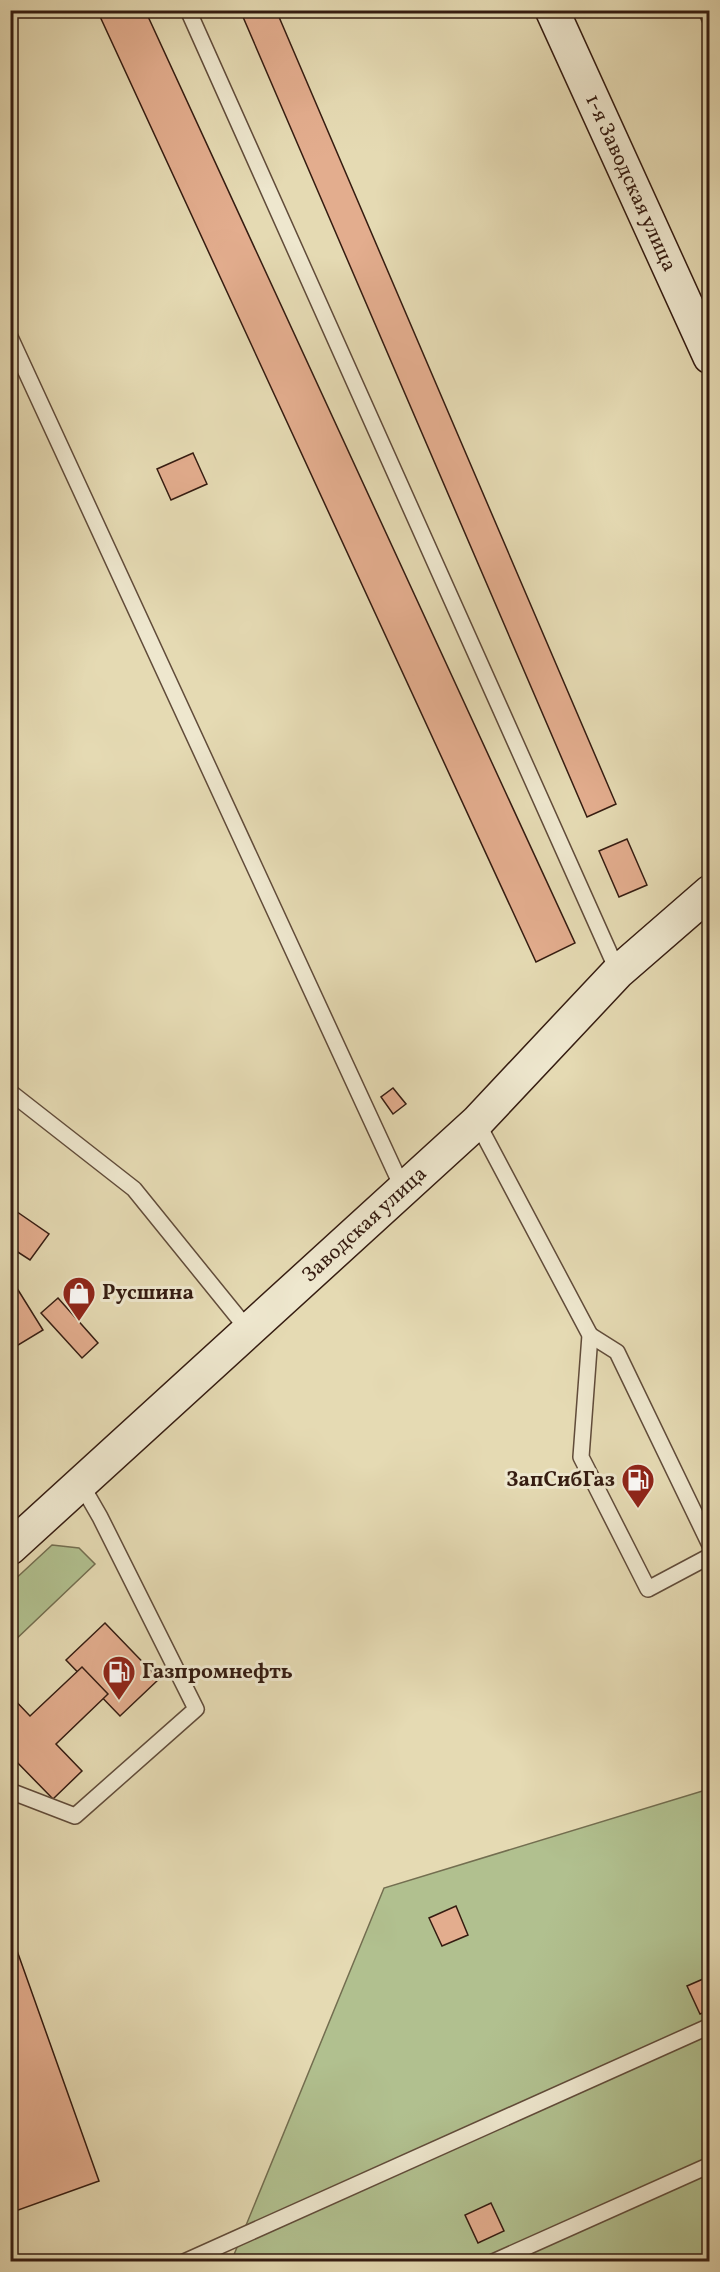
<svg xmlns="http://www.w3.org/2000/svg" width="720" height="2272" font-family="Vollkorn,serif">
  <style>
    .green { fill: #b1c08f; stroke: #736e50; stroke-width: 1.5 }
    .building { fill: #e3ad8e; stroke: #351c11; stroke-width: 1.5 }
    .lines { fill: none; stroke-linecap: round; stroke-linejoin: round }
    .lane-casing { stroke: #614c3a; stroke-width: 18 }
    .secondary-casing { stroke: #351c11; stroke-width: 36 }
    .lane { stroke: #eee7ce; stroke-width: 15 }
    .secondary { stroke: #eee7ce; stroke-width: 33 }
    .labels { text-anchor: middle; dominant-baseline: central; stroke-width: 6; stroke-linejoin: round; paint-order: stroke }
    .street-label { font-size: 21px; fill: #351c11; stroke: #eee7ce }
    .poi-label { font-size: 21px; font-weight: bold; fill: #351c11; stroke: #eee7ce; text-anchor: start }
  </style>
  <rect width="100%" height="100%" fill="#e5dab3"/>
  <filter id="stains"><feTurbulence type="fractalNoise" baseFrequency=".00333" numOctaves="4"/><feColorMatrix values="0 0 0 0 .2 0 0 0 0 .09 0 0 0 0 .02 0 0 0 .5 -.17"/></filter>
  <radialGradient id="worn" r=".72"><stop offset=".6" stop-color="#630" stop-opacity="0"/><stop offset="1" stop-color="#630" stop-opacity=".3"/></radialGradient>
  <g class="green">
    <polygon points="52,1545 79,1548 95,1564 11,1644 11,1583"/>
    <polygon points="709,1789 709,2261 231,2262 384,1888"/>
  </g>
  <g class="building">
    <polygon points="97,10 145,10 575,943 536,962"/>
    <polygon points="240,10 276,10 616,804 587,817"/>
    <polygon points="193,453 207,484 171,500 157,469"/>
    <polygon points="627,839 647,885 619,897 599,851"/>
    <polygon points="393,1088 406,1104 393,1114 381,1097"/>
    <polygon points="10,1207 49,1234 30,1260 10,1247"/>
    <polygon points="10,1277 43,1330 10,1350"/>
    <polygon points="58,1298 98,1343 82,1358 41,1313"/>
    <polygon points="105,1623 159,1679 120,1716 66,1660"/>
    <polygon points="82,1667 108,1694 56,1744 82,1771 53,1799 10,1755 10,1695 30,1716"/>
    <polygon points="456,1906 468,1935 442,1946 429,1918"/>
    <polygon points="10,1931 99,2181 10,2213"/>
    <polygon points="710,1976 710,2010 700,2014 687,1986"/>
    <polygon points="491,2203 504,2231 478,2243 465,2215"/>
  </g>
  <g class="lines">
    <defs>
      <g id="lane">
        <polyline points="188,10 618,972"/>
        <polyline points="706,10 710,19"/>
        <polyline points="10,337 403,1189"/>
        <polyline points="10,1092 134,1189 249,1331"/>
        <polyline points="477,1122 590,1335 581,1457 648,1589 710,1556"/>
        <polyline points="590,1335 617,1352 710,1545"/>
        <polyline points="10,1791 75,1816 196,1709 100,1517 81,1484"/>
        <polyline points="184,2262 710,2026"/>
        <polyline points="493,2262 710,2165"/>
      </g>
      <g id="secondary">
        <path id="s1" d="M552,10L710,357"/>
        <path id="s2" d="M10,1548L477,1122L618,972L710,892"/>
      </g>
    </defs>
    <use href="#lane" class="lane-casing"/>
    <use href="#secondary" class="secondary-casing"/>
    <use href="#lane" class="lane"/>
    <use href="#secondary" class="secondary"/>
  </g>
  <defs>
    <symbol id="shop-pin" viewBox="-11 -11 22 30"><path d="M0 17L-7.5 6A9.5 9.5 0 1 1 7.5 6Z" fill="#8f2418" stroke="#eee7ce"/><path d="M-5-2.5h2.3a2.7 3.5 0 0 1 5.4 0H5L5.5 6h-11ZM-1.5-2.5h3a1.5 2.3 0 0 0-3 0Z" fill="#fff"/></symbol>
    <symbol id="fuel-pin" viewBox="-11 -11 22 30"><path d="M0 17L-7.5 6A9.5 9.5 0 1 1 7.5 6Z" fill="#8f2418" stroke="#eee7ce"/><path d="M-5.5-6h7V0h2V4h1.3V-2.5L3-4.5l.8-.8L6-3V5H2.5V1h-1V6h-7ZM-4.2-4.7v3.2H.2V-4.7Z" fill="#fff"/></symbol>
  </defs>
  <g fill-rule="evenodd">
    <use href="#shop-pin" x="60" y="1274" width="38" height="52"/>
    <use href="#fuel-pin" x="619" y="1461" width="38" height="52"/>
    <use href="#fuel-pin" x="100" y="1653" width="38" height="52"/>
  </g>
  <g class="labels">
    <g class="street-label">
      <text stroke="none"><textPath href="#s1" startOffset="190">1-я Заводская улица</textPath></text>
      <text stroke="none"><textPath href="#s2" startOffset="480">Заводская улица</textPath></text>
    </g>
    <g class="poi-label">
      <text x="102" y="1293">Русшина</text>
      <text x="615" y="1480" text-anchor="end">ЗапСибГаз</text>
      <text x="142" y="1672">Газпромнефть</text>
    </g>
  </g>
  <rect width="720" height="2272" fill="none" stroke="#e5dab3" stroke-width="36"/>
  <rect x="12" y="12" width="696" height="2248" fill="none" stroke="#351c11" stroke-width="3"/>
  <rect x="18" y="18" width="684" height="2236" fill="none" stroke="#351c11" stroke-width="1.5"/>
  <rect width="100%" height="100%" filter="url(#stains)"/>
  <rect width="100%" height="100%" fill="url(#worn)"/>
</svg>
